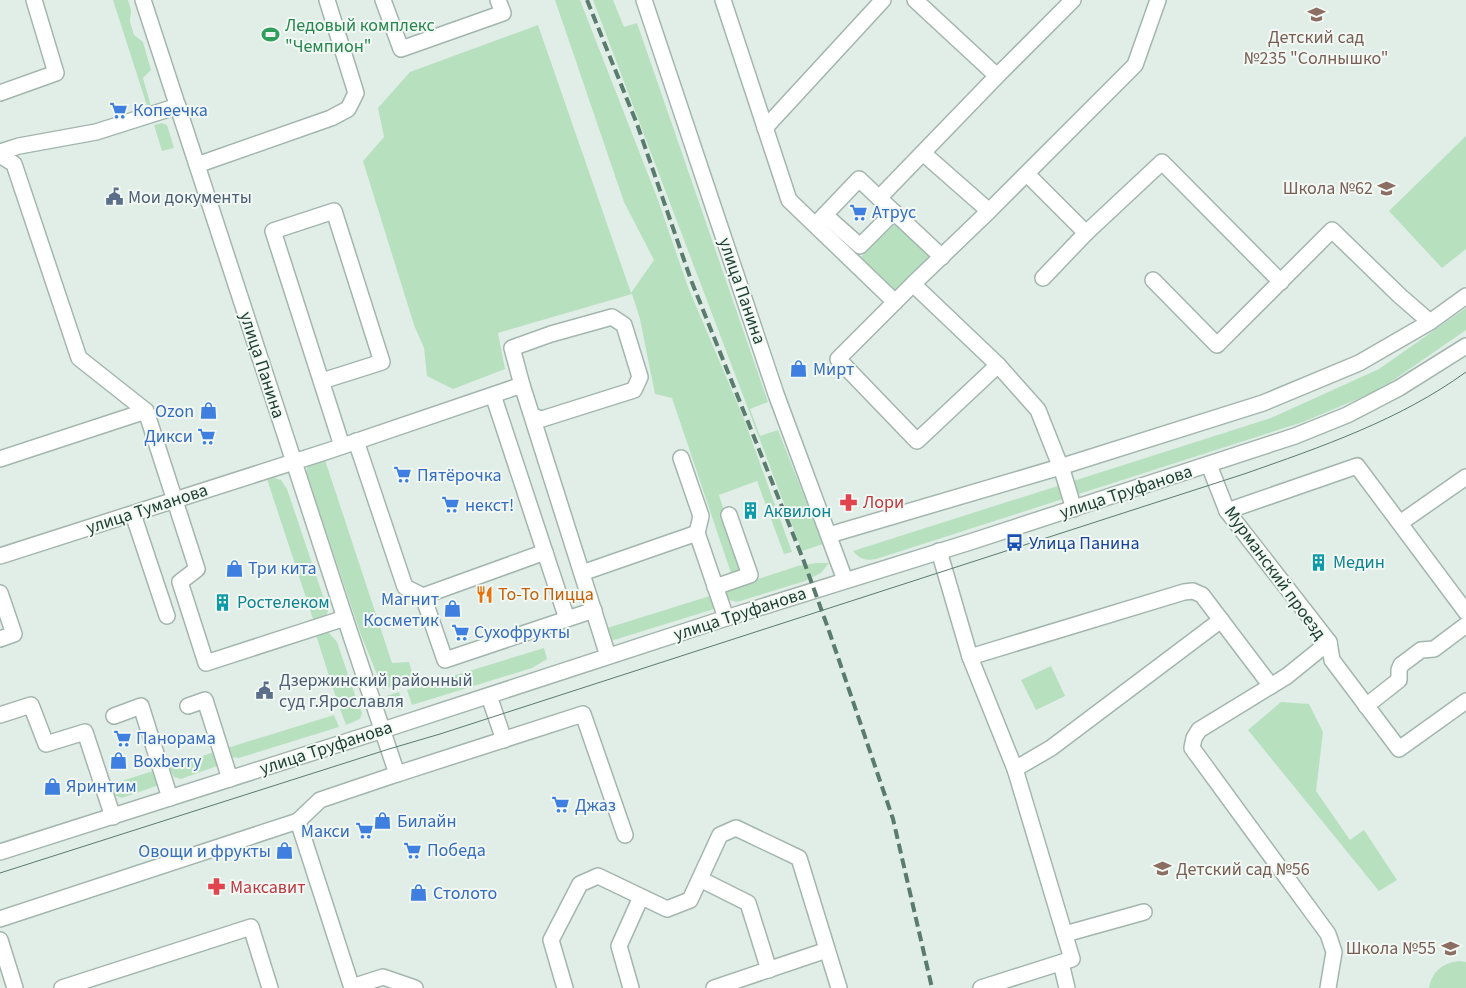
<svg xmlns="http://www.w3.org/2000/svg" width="1466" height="988" font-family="'Source Sans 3',sans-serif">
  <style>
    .green { fill: #b7e1be }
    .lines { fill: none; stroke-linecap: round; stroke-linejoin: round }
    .minor-casing { stroke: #a3b6ae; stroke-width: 18 }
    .minor { stroke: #fff; stroke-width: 15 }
    .tram { stroke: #597c6f; stroke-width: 1 }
    .rail { stroke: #597c6f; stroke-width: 4; stroke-dasharray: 10 5; stroke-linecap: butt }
    .labels { text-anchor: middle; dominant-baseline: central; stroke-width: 4; stroke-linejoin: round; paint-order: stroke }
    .leisure-label { font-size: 18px; fill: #27864d; stroke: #f2f9f5; text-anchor: start }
    .education-label { font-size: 18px; fill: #785e54; stroke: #f2f9f5; text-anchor: end }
    .shop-label { font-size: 18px; fill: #366cbe; stroke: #f2f9f5; text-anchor: start }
    .service-label { font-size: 18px; fill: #4e5e75; stroke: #f2f9f5; text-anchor: start }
    .street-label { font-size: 18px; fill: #1f4034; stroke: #f2f9f5 }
    .health-label { font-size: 18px; fill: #be3a42; stroke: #f2f9f5; text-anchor: start }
    .culture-label { font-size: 18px; fill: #0d838f; stroke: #f2f9f5; text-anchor: start }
    .transit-label { font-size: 18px; fill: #164399; stroke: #f2f9f5; text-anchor: start }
    .food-label { font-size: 18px; fill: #c56008; stroke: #f2f9f5; text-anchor: start }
  </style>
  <rect width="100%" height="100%" fill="#e1ede7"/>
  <g class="green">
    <polygon points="113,0 128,0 131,10 130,22 134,35 143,42 151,70 143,78 152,110 149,112"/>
    <polygon points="555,0 580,0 658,200 688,287 744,419 792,552 784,554 757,481 719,495 743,570 731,573 672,398 655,394 640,319 632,294 498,333 505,369 453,389 427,376 424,348 414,325 363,161 384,137 378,108 410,72 538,25 631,293 654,260 624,202"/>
    <polygon points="593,0 613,0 624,27 637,23 768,402 750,409 760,436 778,430 823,544 802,551"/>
    <polygon points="162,123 167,125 174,148 162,151 154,125"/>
    <polygon points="1466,136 1466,249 1442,268 1389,211"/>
    <polygon points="897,222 935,258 897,292 861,257"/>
    <path d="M1466,308V330L1379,390L1303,422L876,559C865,561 860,559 853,551L1271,418L1379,369Z"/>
    <polygon points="324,457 392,663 409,662 414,679 383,689 361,635 306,472 310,461"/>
    <polygon points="272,477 281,480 287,489 328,611 324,620 315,625 267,479"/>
    <polygon points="816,563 829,563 821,573 805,581 737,602 729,600 726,595 727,589 798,566"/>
    <polygon points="713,595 716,602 714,609 614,640 607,638 604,629"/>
    <polygon points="325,632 329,633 337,642 356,698 338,704 316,635"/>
    <polygon points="544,648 547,659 532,668 412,705 407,690"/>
    <polygon points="1051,666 1065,696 1036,710 1021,680"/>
    <path d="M399,692L404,709C395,711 388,706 386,696Z"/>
    <polygon points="1281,702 1309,704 1323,732 1316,791 1350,840 1364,830 1397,880 1379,891 1248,730"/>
    <polygon points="358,704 362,713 360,719 346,725 340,709"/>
    <polygon points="334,715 339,727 239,758 231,757 224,749"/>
    <polygon points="217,751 218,764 217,766 181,779 174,777 169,767"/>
    <polygon points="156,770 159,785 122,798 113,795 109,785"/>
    <path d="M1459,961L1466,962V988H1429C1432,971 1443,963 1459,961Z"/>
  </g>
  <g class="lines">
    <defs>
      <g id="minor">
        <polyline points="143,0 345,618 397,774 583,714 625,835"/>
        <polyline points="383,0 401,49 503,13 498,0"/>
        <polyline points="644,0 776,394 845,580"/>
        <polyline points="723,0 789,200 895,302"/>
        <polyline points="915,0 997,76 879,198 942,257"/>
        <polyline points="997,76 1073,0"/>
        <polyline points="0,93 56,73 34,0"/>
        <polyline points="765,128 883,0"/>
        <polyline points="0,152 19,146 96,132 178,106"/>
        <polyline points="923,153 989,211 913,284 998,365 1038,410 1063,473 1074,509"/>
        <polyline points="0,155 14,164 79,358 146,411"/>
        <polyline points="197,165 331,118 348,109 356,93 327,0"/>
        <polyline points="1027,174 1086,233 1162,162 1281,282"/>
        <polyline points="989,211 1135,65 1158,0"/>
        <polyline points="825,215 860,246 894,212"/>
        <polyline points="818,222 859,179 879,198"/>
        <polyline points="1043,278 1086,233"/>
        <polyline points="1153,280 1217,345 1332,230 1400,296 1430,322"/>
        <polyline points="913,284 838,359 917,441 998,365"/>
        <polyline points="322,381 382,362 334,211 273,231 342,446"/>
        <polyline points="522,385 608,656"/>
        <polyline points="356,441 405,587 423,596 445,660 567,619 493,395"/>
        <polyline points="681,458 701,516 697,533"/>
        <polyline points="0,459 146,411 197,569 180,582 206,663 345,618"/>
        <polyline points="1209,465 1227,511 1329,642 1287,676 1199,730 1194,738 1192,748 1328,934 1334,952 1328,988"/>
        <polyline points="1227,511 1357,466 1466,612"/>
        <polyline points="133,514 167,616"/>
        <polyline points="1400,523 1466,477"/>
        <polyline points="829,535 1060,467 1263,403 1359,363 1430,322 1466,296"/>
        <polyline points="939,551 970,657 1015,769 1072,959 981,988"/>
        <polyline points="0,556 328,451 522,385 512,348 551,334 612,317 624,325 640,377 634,390 542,419 533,416"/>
        <polyline points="582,573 697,533 726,618"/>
        <polyline points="715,587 750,575 729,515"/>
        <polyline points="0,593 14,634 0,639"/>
        <polyline points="423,596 545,552"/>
        <polyline points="567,619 594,610"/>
        <polyline points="1329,642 1332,660 1399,749 1466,701"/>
        <polyline points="970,657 1184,592 1193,591 1202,595 1271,686"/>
        <polyline points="489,696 504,740"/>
        <polyline points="188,706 205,700 230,779"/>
        <polyline points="1366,706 1399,680 1399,670 1401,665 1421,650 1434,649 1466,625"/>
        <polyline points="0,715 31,705 46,744 85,732 113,817"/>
        <polyline points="114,716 141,706 170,798"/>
        <polyline points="1015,769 1051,748 1221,620"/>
        <polyline points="298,821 320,800 397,774"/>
        <polyline points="0,852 383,730 726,618 970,542 1295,436 1347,415 1399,388 1466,346"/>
        <polyline points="700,879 748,903 769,970"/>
        <polyline points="0,919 298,821 352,988"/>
        <polyline points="1065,934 1144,912"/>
        <polyline points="0,940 15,988"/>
        <polyline points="1061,963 1067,988"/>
        <polyline points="352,987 383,977 415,988"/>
        <polyline points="62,988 251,927 270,988"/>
        <polyline points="565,988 551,940 580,884 598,876 667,909 690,900 720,835 736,828 799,858 839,988"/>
        <polyline points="631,988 619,946 641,897"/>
        <polyline points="714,988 827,950"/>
      </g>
    </defs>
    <use href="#minor" class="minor-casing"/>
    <use href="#minor" class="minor"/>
    <path class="tram" d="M0,873L389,749L440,734L1244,474C1321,447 1400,420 1466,372"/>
    <polyline class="rail" points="587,0 637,124 691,280 803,559 828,628 893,819 932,988"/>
  </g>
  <defs>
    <symbol id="school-bare" viewBox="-9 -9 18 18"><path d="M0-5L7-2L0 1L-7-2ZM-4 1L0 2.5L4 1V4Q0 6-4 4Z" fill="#8d6e63" stroke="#f2f9f5" stroke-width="2.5" paint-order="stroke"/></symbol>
    <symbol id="stadium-bare" viewBox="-9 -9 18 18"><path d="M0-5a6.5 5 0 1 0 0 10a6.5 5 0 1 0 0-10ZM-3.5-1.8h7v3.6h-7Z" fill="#2e9e5b" stroke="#f2f9f5" stroke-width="2.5" paint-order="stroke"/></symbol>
    <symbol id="supermarket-bare" viewBox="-9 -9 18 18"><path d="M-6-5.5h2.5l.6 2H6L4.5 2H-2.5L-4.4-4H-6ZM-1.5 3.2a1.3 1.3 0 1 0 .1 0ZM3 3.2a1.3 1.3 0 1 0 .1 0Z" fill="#3f7fe0" stroke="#f2f9f5" stroke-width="2.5" paint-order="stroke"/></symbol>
    <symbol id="civic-bare" viewBox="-9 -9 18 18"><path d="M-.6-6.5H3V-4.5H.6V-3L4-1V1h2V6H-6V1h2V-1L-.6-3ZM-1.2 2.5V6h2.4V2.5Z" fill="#5c6f8a" stroke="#f2f9f5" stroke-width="2.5" paint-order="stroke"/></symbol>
    <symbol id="shop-bare" viewBox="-9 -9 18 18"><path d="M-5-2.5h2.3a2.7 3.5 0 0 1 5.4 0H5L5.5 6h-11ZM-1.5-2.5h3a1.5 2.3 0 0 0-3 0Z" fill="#3f7fe0" stroke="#f2f9f5" stroke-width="2.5" paint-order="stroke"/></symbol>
    <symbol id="pharmacy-bare" viewBox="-9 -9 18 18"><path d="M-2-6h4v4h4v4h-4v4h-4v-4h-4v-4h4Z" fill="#e0444e" stroke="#f2f9f5" stroke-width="2.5" paint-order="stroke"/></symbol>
    <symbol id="building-bare" viewBox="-9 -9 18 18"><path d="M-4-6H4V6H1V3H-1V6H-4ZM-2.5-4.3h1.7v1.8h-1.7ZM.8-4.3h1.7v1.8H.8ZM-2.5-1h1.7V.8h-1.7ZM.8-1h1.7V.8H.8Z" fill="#0f9aa8" stroke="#f2f9f5" stroke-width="2.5" paint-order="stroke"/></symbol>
    <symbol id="bus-bare" viewBox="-9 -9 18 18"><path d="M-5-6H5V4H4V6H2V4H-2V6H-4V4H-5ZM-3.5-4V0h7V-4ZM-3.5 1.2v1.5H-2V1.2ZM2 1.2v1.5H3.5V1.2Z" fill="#1a4fb4" stroke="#f2f9f5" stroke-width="2.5" paint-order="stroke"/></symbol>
    <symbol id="restaurant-bare" viewBox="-9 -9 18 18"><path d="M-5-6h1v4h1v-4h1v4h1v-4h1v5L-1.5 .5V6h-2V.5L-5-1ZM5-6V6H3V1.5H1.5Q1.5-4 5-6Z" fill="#e8710a" stroke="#f2f9f5" stroke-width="2.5" paint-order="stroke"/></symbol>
  </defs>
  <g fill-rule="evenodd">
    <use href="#school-bare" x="1304" y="2" width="25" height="25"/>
    <use href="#stadium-bare" x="258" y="22" width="25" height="25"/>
    <use href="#supermarket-bare" x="106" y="98" width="25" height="25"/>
    <use href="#school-bare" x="1374" y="176" width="25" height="25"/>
    <use href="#civic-bare" x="102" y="184" width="25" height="25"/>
    <use href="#supermarket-bare" x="846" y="200" width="25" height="25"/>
    <use href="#shop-bare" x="786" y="356" width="25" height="25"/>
    <use href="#shop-bare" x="196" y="398" width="25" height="25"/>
    <use href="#supermarket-bare" x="194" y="424" width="25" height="25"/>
    <use href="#supermarket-bare" x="390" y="462" width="25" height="25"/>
    <use href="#pharmacy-bare" x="836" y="490" width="25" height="25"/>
    <use href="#supermarket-bare" x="438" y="492" width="25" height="25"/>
    <use href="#building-bare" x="738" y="498" width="25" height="25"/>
    <use href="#bus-bare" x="1002" y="530" width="25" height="25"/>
    <use href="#building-bare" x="1306" y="550" width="25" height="25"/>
    <use href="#shop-bare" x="222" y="556" width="25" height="25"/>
    <use href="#restaurant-bare" x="472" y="582" width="25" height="25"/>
    <use href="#building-bare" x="210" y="590" width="25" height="25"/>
    <use href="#shop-bare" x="440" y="596" width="25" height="25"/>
    <use href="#supermarket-bare" x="448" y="620" width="25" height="25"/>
    <use href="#civic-bare" x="252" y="678" width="25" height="25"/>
    <use href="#supermarket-bare" x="110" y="726" width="25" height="25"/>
    <use href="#shop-bare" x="106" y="748" width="25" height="25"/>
    <use href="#shop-bare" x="40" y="774" width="25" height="25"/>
    <use href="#supermarket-bare" x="548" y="792" width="25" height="25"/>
    <use href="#shop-bare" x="370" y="808" width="25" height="25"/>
    <use href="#supermarket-bare" x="352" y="818" width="25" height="25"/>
    <use href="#supermarket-bare" x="400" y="838" width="25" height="25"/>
    <use href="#shop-bare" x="272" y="838" width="25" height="25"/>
    <use href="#school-bare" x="1150" y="856" width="25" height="25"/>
    <use href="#pharmacy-bare" x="204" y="874" width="25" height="25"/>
    <use href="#shop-bare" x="406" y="880" width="25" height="25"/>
    <use href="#school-bare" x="1438" y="936" width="25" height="25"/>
  </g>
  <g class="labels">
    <g class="leisure-label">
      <text x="285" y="25">Ледовый комплекс<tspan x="285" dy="21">"Чемпион"</tspan></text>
    </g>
    <g class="education-label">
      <text x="1316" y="37" text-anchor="middle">Детский сад<tspan x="1316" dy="21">№235 "Солнышко"</tspan></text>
      <text x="1373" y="188">Школа №62</text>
      <text x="1176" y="869" text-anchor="start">Детский сад №56</text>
      <text x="1436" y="948">Школа №55</text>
    </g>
    <g class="shop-label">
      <text x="133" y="110">Копеечка</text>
      <text x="872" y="212">Атрус</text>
      <text x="813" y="369">Мирт</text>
      <text x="194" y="411" text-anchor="end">Ozon</text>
      <text x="193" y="436" text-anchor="end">Дикси</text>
      <text x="417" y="475">Пятёрочка</text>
      <text x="465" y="505">некст!</text>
      <text x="248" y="568">Три кита</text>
      <text x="439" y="599" text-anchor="end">Магнит<tspan x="439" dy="21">Косметик</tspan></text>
      <text x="474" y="632">Сухофрукты</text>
      <text x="136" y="738">Панорама</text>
      <text x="133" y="761">Boxberry</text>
      <text x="66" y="786">Яринтим</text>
      <text x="575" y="805">Джаз</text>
      <text x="397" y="821">Билайн</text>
      <text x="350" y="831" text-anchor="end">Макси</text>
      <text x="427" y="850">Победа</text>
      <text x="271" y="851" text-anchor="end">Овощи и фрукты</text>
      <text x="433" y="893">Столото</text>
    </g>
    <g class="service-label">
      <text x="128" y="197">Мои документы</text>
      <text x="279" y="680">Дзержинский районный<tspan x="279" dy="21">суд г.Ярославля</tspan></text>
    </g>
    <g class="street-label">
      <text transform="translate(742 291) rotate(71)">улица Панина</text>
      <text transform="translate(262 365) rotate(72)">улица Панина</text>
      <text transform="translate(1126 492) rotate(-18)">улица Труфанова</text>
      <text transform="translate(147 509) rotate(-18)">улица Туманова</text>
      <text transform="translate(1275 573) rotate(54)">Мурманский проезд</text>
      <text transform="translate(740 614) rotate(-18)">улица Труфанова</text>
      <text transform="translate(326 748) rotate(-18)">улица Труфанова</text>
    </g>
    <g class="health-label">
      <text x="863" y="502">Лори</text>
      <text x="230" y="887">Максавит</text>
    </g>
    <g class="culture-label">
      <text x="764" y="511">Аквилон</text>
      <text x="1333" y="562">Медин</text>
      <text x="237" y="602">Ростелеком</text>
    </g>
    <g class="transit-label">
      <text x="1029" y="543">Улица Панина</text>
    </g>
    <g class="food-label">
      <text x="498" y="594">То-То Пицца</text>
    </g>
  </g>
</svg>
